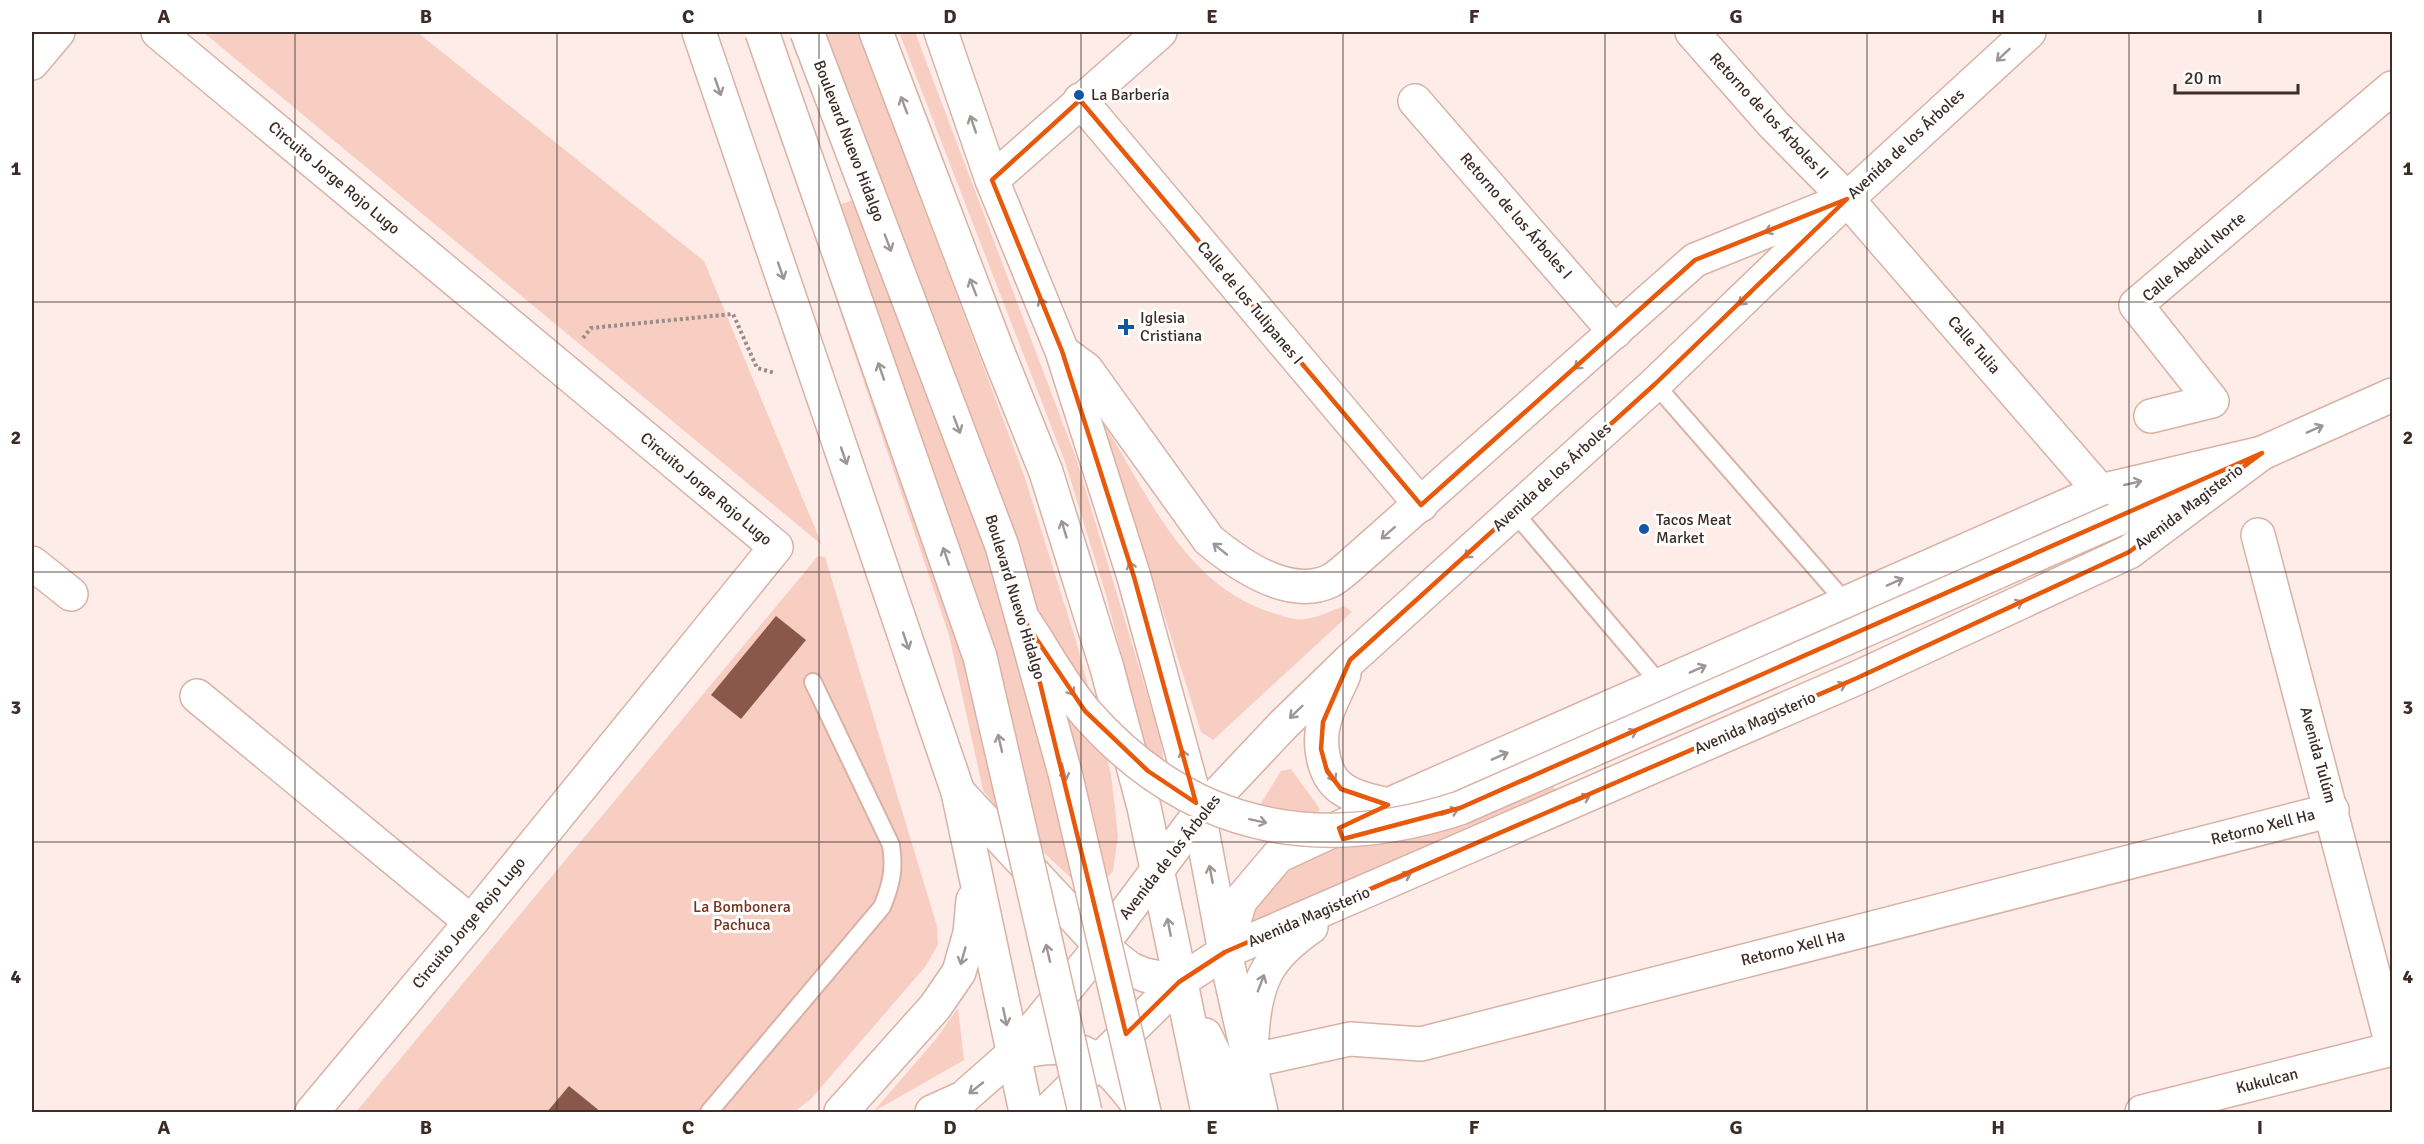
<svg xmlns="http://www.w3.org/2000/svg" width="2424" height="1144" font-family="Signika,sans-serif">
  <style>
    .green { fill: #f8cec2 }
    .building { fill: #8a584a }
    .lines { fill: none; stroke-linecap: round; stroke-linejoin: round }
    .lane-casing { stroke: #d9b1a5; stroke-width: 20 }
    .street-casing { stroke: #d9b1a5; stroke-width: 36 }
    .secondary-casing { stroke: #d9b1a5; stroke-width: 36 }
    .path { stroke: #9c8b87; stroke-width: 4; stroke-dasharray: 3 3; stroke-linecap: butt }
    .lane { stroke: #fff; stroke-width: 16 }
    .street { stroke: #fff; stroke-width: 33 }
    .secondary { stroke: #fff; stroke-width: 33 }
    .primary-bridge-casing { stroke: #d9b1a5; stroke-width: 36; stroke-linecap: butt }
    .primary-bridge { stroke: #fff; stroke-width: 33 }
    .oneway { stroke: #9e9694 }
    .marked { fill: none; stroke: #e8590c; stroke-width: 4.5; stroke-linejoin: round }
    .grid { fill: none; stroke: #3d2d29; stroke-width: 1.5; stroke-opacity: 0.55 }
    .poi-dot { fill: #1456a6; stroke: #fff; stroke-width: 2 }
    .labels { text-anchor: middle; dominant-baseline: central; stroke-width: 6; stroke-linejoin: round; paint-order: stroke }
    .poi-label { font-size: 16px; fill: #3d2d29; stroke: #fff; text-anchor: start }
    .street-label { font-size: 16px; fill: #3d2d29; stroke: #fff }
    .park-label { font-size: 16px; fill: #75321e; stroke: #fff }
    .neatline { fill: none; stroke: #3d2d29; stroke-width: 2 }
    .grid-label { font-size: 20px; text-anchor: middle; font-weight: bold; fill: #3d2d29 }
  </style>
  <rect width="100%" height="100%" fill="#fdece7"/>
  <g class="green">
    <polygon points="203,32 417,32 704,261 822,545"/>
    <polygon points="796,32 858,32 1024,475 1077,644 1111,774 1118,836 1113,871 1099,885 1071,878 998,810 983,790 949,635 808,216 856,199"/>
    <polygon points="899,32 915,32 1076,458 1161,740 1164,767 1149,763 1106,595 1065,462"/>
    <path d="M1104,424C1147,493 1185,585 1270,612C1280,615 1295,621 1305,619C1318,618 1332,610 1344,606L1352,612L1213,740L1201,732Z"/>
    <polygon points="818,556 825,557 937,926 938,945 925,967 811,1099 794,1112 356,1112"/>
    <polygon points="1543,755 1556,793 1258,922 1251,918 1254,898 1313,853"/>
    <polygon points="1291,769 1320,809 1315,817 1245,829 1281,771"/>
    <polygon points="958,1008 964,1060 873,1112 936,1039"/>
  </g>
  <g class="building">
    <polygon points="776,616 806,640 741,719 711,695"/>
    <polygon points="569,1086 601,1112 547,1112"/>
  </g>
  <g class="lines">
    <defs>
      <g id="lane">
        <polyline points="1655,384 1847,604"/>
        <polyline points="1514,512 1661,685"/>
        <path d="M709,1112L882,907C891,885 895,870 891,845L813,682"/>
      </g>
      <g id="street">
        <polyline points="158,32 776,547 471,922 312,1112"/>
        <polyline points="1692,32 1774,125 1847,199 2100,491"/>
        <polyline points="32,63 58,32"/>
        <polyline points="1080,100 1421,505"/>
        <polyline points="1415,101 1615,332"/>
        <polyline points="992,180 1160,32"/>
        <polyline points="2151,416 2212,401 2136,305 2392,88"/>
        <polyline points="2258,535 2392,1045"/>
        <polyline points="32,563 71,594"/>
        <polyline points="197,696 471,922"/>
        <polyline points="1388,805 2100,491 2262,453"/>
        <polyline points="1250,1061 1350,1039 1421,1044 2332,810"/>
        <polyline points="2142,1112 2392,1049"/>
      </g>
      <g id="secondary">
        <polyline points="699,32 958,792 1026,1112"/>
        <polyline points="876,32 997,350 1046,472 1107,668 1144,807 1208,1112"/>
        <polyline points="941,32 992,180 1062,351 1134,577 1199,814 1225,952 1261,1112"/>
        <path d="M1064,353L1086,369L1209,540C1238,564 1289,600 1330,581C1338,577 1345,570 1352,564L1695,260L1834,204"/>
        <polyline points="2115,520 2200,481"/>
        <path d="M1344,674C1338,689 1328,706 1324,722C1318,744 1323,778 1344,790C1357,799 1373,801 1388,805"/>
        <polyline points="958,792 1101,946 1130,969 1145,975 1179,982"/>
        <polyline points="1227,945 1240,901 1278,856 1388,805"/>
        <polyline points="1205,1035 1242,1112"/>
        <path d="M1252,1036C1255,983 1266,958 1311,927"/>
        <path d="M1013,1054C1084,1035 1103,1059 1144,1112"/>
        <polyline points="841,1112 935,1007 959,972 970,933 973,900"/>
        <polyline points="932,1112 963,1098 1013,1054 1101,946 1199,814 1283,725 1350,660 1655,384 1847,199 2029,32"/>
        <polyline points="1047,1112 1179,982 1225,952 1857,678 2129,552 2262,453 2392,395"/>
      </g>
    </defs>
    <use href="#lane" class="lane-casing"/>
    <use href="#street" class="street-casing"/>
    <use href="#secondary" class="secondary-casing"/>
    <polyline class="path" points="583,338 591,328 733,314 757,368 775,373"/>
    <use href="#lane" class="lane"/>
    <use href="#street" class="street"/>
    <use href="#secondary" class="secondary"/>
    <defs>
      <g id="primary-bridge">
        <polyline points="762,32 980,657 1085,1112"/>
        <polyline points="807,32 1002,546 1065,773 1144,1112"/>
        <path d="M1025,622C1045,652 1063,686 1086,713C1188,829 1316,855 1460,808L2115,520"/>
      </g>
    </defs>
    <use href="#primary-bridge" class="primary-bridge-casing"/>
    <use href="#primary-bridge" class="primary-bridge"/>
  </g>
  <defs><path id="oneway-shaft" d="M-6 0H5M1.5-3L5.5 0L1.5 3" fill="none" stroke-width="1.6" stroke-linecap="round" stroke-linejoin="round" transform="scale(1.5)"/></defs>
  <g class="oneway">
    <use href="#oneway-shaft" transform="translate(2003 55) rotate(137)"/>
    <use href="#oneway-shaft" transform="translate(718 87) rotate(71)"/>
    <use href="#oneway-shaft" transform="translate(904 105) rotate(-111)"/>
    <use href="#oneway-shaft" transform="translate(973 124) rotate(-109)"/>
    <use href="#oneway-shaft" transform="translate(1773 229) rotate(158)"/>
    <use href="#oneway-shaft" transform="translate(888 243) rotate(69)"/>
    <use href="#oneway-shaft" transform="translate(781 271) rotate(71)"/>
    <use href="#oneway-shaft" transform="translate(973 287) rotate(-111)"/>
    <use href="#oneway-shaft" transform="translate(1745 299) rotate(137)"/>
    <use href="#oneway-shaft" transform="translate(1043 306) rotate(-112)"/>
    <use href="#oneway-shaft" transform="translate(1581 363) rotate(138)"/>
    <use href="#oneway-shaft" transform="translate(881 371) rotate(-109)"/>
    <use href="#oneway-shaft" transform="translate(957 425) rotate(69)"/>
    <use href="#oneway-shaft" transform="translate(2315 429) rotate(-24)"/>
    <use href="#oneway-shaft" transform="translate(844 456) rotate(71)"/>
    <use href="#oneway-shaft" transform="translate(2133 483) rotate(-13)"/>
    <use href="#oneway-shaft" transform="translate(1064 529) rotate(-107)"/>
    <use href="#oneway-shaft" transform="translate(1388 533) rotate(139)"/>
    <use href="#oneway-shaft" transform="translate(1220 549) rotate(-141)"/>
    <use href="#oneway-shaft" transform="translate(1471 552) rotate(138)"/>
    <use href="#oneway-shaft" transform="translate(946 556) rotate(-109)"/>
    <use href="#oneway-shaft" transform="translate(1132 570) rotate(-107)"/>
    <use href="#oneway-shaft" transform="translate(1895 582) rotate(-24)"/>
    <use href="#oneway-shaft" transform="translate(2015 605) rotate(-25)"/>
    <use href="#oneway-shaft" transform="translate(906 641) rotate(71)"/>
    <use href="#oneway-shaft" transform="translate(1698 669) rotate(-24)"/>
    <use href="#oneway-shaft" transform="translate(1838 687) rotate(-24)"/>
    <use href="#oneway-shaft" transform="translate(1069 688) rotate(56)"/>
    <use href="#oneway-shaft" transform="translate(1296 712) rotate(136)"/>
    <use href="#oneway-shaft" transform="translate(1629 734) rotate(-24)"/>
    <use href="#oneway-shaft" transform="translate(1000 743) rotate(-103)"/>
    <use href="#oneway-shaft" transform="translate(1500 756) rotate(-24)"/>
    <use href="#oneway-shaft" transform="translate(1184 758) rotate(-105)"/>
    <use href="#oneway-shaft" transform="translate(1064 772) rotate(76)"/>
    <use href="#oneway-shaft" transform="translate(1331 774) rotate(59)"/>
    <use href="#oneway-shaft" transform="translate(1582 799) rotate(-24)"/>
    <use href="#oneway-shaft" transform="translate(1450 812) rotate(-18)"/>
    <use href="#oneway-shaft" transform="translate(1258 821) rotate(12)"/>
    <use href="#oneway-shaft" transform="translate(1211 874) rotate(-101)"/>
    <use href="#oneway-shaft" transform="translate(1403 877) rotate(-24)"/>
    <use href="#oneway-shaft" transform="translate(1169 927) rotate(-101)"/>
    <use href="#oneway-shaft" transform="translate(1048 953) rotate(-103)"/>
    <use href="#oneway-shaft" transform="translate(963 956) rotate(106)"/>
    <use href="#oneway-shaft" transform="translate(1261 983) rotate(-69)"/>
    <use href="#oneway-shaft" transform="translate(1005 1017) rotate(78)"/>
    <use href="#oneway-shaft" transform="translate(976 1088) rotate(142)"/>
  </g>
  <path class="marked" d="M1080,100L1421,505L1695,260L1847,199L1655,384L1350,660L1323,722L1321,749L1327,771L1341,789L1388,805L1339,828L1343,839L1460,808L2262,453L2129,552L1857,678L1225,952L1179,982L1126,1034L1025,622L1085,711L1148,771L1196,803L1134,577L1062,351L992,180Z"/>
  <path class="grid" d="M295,32V1112M557,32V1112M819,32V1112M1081,32V1112M1343,32V1112M1605,32V1112M1867,32V1112M2129,32V1112M32,302H2392M32,572H2392M32,842H2392"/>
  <g class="poi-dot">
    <circle cx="1079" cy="95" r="6"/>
    <path d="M1123 318h6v6h6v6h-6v6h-6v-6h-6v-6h6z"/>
    <circle cx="1644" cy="529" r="6"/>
  </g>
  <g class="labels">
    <g class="poi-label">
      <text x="1091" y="95">La Barbería</text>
      <text x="1140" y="318">Iglesia<tspan x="1140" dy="18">Cristiana</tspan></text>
      <text x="1656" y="520">Tacos Meat<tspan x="1656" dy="18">Market</tspan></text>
    </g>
    <g class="street-label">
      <text transform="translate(1769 116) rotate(47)">Retorno de los Árboles II</text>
      <text transform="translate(849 141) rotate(69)">Boulevard Nuevo Hidalgo</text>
      <text transform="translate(1906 144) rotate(-43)">Avenida de los Árboles</text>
      <text transform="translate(334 178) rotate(40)">Circuito Jorge Rojo Lugo</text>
      <text transform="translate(1516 216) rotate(49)">Retorno de los Árboles I</text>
      <text transform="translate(2194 257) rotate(-40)">Calle Abedul Norte</text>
      <text transform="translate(1250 303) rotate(50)">Calle de los Tulipanes I</text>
      <text transform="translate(1974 345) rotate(49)">Calle Tulia</text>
      <text transform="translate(1552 477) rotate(-42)">Avenida de los Árboles</text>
      <text transform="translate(706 489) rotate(40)">Circuito Jorge Rojo Lugo</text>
      <text transform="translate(2189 507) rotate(-37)">Avenida Magisterio</text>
      <text transform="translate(1015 597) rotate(73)">Boulevard Nuevo Hidalgo</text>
      <text transform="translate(1755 723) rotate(-24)">Avenida Magisterio</text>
      <text transform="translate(2318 755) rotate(75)">Avenida Tulúm</text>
      <text transform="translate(2263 827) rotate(-14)">Retorno Xell Ha</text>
      <text transform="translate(1170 857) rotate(-52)">Avenida de los Árboles</text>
      <text transform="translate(1309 917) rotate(-23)">Avenida Magisterio</text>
      <text transform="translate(469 923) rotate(-50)">Circuito Jorge Rojo Lugo</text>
      <text transform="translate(1793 948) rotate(-14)">Retorno Xell Ha</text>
      <text transform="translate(2267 1081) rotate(-14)">Kukulcan</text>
    </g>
    <g class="park-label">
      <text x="742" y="907">La Bombonera<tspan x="742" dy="18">Pachuca</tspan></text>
    </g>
  </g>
  <rect width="2424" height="1144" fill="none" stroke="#ffffff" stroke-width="66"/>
  <path d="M2175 84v9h123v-9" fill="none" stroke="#3d2d29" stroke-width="3"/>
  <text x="2184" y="84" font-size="18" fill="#3d2d29" stroke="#ffffff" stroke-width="4.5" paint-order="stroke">20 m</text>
  <rect x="33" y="33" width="2358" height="1078" class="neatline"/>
  <g class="grid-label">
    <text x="164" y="23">A</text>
    <text x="426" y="23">B</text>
    <text x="688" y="23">C</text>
    <text x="950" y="23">D</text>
    <text x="1212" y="23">E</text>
    <text x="1474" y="23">F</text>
    <text x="1736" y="23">G</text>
    <text x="1998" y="23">H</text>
    <text x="2260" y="23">I</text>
    <text x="16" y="175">1</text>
    <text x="2408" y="175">1</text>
    <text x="16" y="444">2</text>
    <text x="2408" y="444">2</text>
    <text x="16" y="714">3</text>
    <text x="2408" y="714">3</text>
    <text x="16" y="983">4</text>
    <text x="2408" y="983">4</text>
    <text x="164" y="1134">A</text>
    <text x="426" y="1134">B</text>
    <text x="688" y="1134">C</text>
    <text x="950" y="1134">D</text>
    <text x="1212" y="1134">E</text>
    <text x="1474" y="1134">F</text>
    <text x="1736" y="1134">G</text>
    <text x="1998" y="1134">H</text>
    <text x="2260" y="1134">I</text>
  </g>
</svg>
